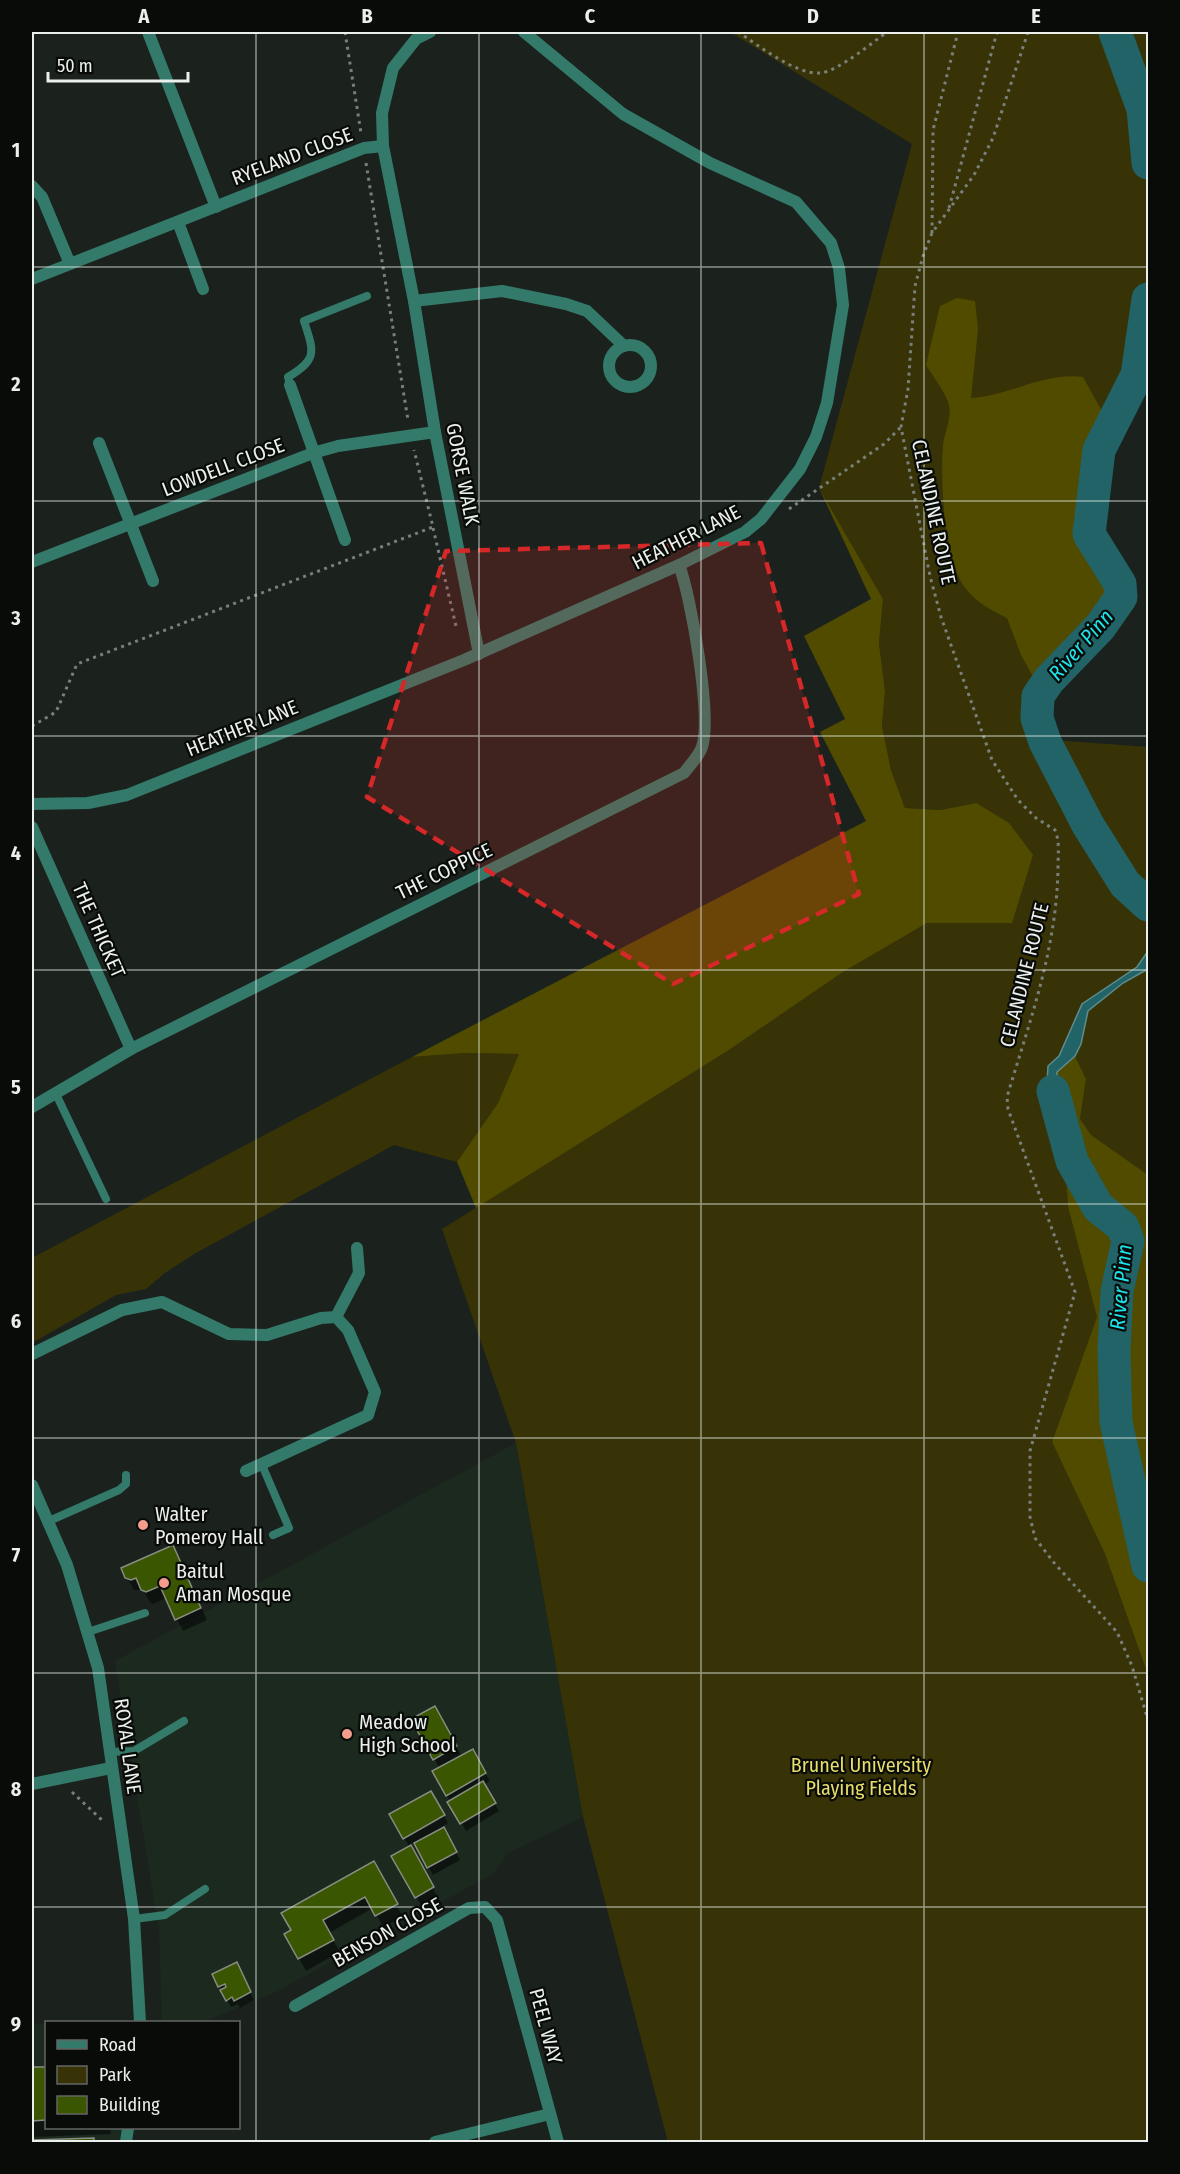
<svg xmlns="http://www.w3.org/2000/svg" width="1180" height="2174" font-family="'Fira Sans Condensed',sans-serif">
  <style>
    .built { fill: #1c291f }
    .green { fill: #373307 }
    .forest { fill: #514b00 }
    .water { fill: #216366; stroke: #5e8d8e; stroke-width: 1.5 }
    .shadow { fill: #0007 }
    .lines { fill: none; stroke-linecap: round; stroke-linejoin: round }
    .river { stroke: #216366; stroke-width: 33 }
    .building { fill: #3a5600; stroke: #888c83; stroke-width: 1.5 }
    .path { stroke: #79807b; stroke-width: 3; stroke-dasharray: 3 4.5; stroke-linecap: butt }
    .service { stroke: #337a6a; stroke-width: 8 }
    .minor { stroke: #337a6a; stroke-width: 12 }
    .tertiary { stroke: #337a6a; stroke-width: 12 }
    .marked { fill: #d62828; fill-opacity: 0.2; stroke: #d62828; stroke-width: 4.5; stroke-dasharray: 12 8; stroke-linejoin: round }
    .grid { fill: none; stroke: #ebf0ec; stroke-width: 1.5; stroke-opacity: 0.55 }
    .poi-dot { fill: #f49d8c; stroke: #080b08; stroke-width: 2 }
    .labels { text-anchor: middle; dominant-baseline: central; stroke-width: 4.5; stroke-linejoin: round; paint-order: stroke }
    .street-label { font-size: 20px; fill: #ebf0ec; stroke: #080b08 }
    .poi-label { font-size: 20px; fill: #ebf0ec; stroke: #080b08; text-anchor: start }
    .park-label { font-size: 20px; fill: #e7dd68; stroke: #080b08 }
    .water-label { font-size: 21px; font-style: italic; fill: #1de3ec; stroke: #080b08 }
    .neatline { fill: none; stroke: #ebf0ec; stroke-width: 2 }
    .grid-label { font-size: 20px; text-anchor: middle; font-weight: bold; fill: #ebf0ec }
  </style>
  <rect width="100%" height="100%" fill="#1b221d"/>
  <g class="built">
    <polygon points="516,1443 583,1817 508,1853 493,1874 276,1992 204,2022 162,2022 159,1930 115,1661"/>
    <polygon points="32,2024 46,2024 46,2128 128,2128 126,2142 32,2142"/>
  </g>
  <g class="green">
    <polygon points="730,32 1148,32 1148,393 1130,395 1104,454 1095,532 1125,577 1127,599 1045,698 1044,720 1054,740 1148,747 1148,898 1120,874 1123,893 1148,911 1148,951 1137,967 1082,1004 1059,1056 1048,1066 1046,1101 1065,1135 1068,1207 1097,1317 1052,1442 1105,1554 1148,1675 1148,2142 668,2142 583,1817 516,1443 442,1229 729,1050 843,972 927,923 1012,923 976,803 940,810 905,808 891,770 882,726 885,691 879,643 883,599 819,488 912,144"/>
    <path d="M1148,969V1175L1090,1135L1080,1119L1086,1079L1075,1056C1082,1043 1081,1029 1087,1015C1095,996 1132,980 1148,969Z"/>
    <polygon points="465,1053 520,1054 498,1103 457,1162 394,1145 194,1254 165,1273 146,1289 116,1295 32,1343 32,1258 412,1057"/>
  </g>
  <g class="forest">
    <path d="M957,298L975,301L978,329L971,398C1009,396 1044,372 1083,377L1103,413L1111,441L1104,454L1095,532L1125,577L1127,599L1045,698L1021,655L1007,618C991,610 977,603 966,589C944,562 940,480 943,446C944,433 952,418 949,405C945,391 933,377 926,365L940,306Z"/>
    <polygon points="819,488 883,599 879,643 885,691 882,726 891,770 905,808 940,810 976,803 1009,823 1033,855 1012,923 927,923 843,972 729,1050 476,1208 457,1162 498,1103 519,1054 465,1053 412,1057 866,821 820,732 845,719 804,636 871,599"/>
    <polygon points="1075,1056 1086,1079 1080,1119 1091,1135 1148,1175 1148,1675 1105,1554 1052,1442 1097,1317 1068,1207 1062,1108 1056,1094 1057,1072"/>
  </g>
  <g class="water">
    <polygon points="1120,873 1148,899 1148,911 1123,893"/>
    <path d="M1148,951V969L1123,983L1088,1011L1081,1044L1075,1056L1057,1072C1056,1094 1063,1113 1065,1135L1046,1101L1048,1066L1059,1056L1082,1004L1137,967Z"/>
  </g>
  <g class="shadow">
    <polygon points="173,1547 207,1620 183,1631 166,1598 153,1604 150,1602 143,1590 134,1590 127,1578"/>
    <polygon points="434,1708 462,1757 472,1751 490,1781 484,1785 499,1811 466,1831 435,1772 440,1769 413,1720"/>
    <polygon points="431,1793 448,1823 442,1827 460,1860 433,1875 415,1842 409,1845 437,1896 421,1905 394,1857 410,1848 391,1815"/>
    <polygon points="373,1863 403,1917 383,1927 373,1908 329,1933 340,1952 306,1971 286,1935"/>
    <polygon points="240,1972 254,2000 240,2008 238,2004 231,2007 214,1975"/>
    <polygon points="46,2068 46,2128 110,2128 111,2134 32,2137 32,2069"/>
    <polygon points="93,2140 95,2142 32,2142 32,2141"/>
  </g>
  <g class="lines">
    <g class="river">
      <polyline points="1115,32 1143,109 1148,163"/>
      <polyline points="1148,299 1137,375 1099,450 1089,534 1120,584 1121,597 1100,627 1049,680 1038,696 1037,718 1045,742 1088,825 1125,884 1148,905"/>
      <polyline points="1053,1091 1072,1161 1098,1207 1123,1227 1128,1241 1117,1291 1114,1350 1116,1422 1148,1566"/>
    </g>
  </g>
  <g class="building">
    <polygon points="173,1545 201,1608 175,1620 160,1586 146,1592 141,1590 136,1578 131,1580 125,1578 121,1568"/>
    <polygon points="435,1706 457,1746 433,1760 411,1719"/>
    <polygon points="473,1749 486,1773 446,1796 432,1771"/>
    <polygon points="483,1781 496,1803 460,1824 447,1802"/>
    <polygon points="431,1791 445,1815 403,1839 389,1814"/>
    <polygon points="444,1827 457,1852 427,1868 414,1843"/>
    <polygon points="411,1845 434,1887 415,1898 391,1856"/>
    <polygon points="374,1861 398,1904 375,1916 365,1897 323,1920 334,1940 298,1959 284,1934 291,1930 281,1913"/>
    <polygon points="237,1962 251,1992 234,2001 232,1997 226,2001 220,1990 226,1987 225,1984 218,1987 212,1974"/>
    <polygon points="32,2067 46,2067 46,2120 32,2121"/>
    <polygon points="94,2138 94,2142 32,2142 32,2140"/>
  </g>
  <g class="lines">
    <g class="path">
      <polyline points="345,32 361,133"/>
      <path d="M738,32C758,45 796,75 820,73C837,72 873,42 887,32"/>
      <path d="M1028,32L993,138L974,175L932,233L923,256L915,286L908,389L901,427L930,576L941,617L992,760L1018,800L1036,818L1055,830C1060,842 1058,854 1058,867C1057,948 1030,1020 1007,1097L1008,1109L1075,1292L1030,1451V1517L1035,1538L1055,1564L1117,1632L1132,1666L1148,1720"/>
      <polyline points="366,163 408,420"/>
      <polyline points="949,208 997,32"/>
      <polyline points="932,233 933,130 958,32"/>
      <polyline points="789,509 884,444 901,427"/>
      <polyline points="433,528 456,626"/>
      <polyline points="32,726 56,712 77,664 433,527 414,450"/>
      <polyline points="72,1792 104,1822"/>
    </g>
    <g class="service">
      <path d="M290,385L288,377C318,359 314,352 304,321L367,296"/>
      <polyline points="55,1092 106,1199"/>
      <polyline points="262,1465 289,1528 273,1535"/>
      <polyline points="49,1521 119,1490 126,1484 126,1475"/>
      <polyline points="88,1632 145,1613"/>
      <polyline points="109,1752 134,1751 184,1721"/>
      <polyline points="134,1919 165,1915 205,1889"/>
    </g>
    <g class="minor">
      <polyline points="148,32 216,207"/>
      <polyline points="430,32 416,39 393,68 382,113 383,146 414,301 435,432 479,654"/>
      <polyline points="32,186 42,197 70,264"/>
      <polyline points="178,222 203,289"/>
      <polyline points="32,279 364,148 383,146"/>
      <polyline points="414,301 502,291 566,304 587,311 624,346"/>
      <circle cx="630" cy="366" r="21"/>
      <polyline points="290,385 345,540"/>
      <polyline points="99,443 153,581"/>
      <polyline points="32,562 313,453 338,446 435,432"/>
      <polyline points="32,804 88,803 127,795 464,660 679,565 745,532 761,519 800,469 816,437 827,403 843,305 839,268 831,243 796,202 710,163 623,114 524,32"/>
      <polyline points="32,827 131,1049"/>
      <path d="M32,1107L131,1049L684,773C690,765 699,756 702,747C712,716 691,596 679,565"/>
      <polyline points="336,1317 359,1273 357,1248"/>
      <polyline points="32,1354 122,1310 162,1302 229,1334 267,1335 321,1318 336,1317 348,1330 375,1392 368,1415 246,1471"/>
      <polyline points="32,1784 111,1768"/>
      <polyline points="295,2006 469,1908 485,1907 497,1920 558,2142"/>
      <polyline points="435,2142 550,2114"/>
    </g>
    <g class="tertiary">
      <polyline points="32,1485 67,1565 98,1668 134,1919 140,2022"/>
      <polyline points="126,2142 128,2128"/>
    </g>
  </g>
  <path class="marked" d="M761,543L859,894L673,984L367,797L446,551Z"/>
  <path class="grid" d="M256,32V2142M479,32V2142M701,32V2142M924,32V2142M32,267H1148M32,501H1148M32,736H1148M32,970H1148M32,1204H1148M32,1438H1148M32,1673H1148M32,1907H1148"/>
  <g class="poi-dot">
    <circle cx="143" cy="1525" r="6"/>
    <circle cx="164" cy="1583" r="6"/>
    <circle cx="347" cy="1734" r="6"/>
  </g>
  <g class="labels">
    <g class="street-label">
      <text transform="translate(292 156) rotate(-21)">RYELAND CLOSE</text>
      <text transform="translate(223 467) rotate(-21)">LOWDELL CLOSE</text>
      <text transform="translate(463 474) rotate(79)">GORSE WALK</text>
      <text transform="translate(934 512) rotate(78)">CELANDINE ROUTE</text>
      <text transform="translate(686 537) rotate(-27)">HEATHER LANE</text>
      <text transform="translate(242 728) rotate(-22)">HEATHER LANE</text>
      <text transform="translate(444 871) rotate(-26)">THE COPPICE</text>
      <text transform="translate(99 930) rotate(66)">THE THICKET</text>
      <text transform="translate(1024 975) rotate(-76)">CELANDINE ROUTE</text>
      <text transform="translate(128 1746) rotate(82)">ROYAL LANE</text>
      <text transform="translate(387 1932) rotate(-29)">BENSON CLOSE</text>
      <text transform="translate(546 2026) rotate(75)">PEEL WAY</text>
    </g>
    <g class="poi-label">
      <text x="155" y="1514">Walter<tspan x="155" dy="23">Pomeroy Hall</tspan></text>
      <text x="176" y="1571">Baitul<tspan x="176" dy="23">Aman Mosque</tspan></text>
      <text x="359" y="1722">Meadow<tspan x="359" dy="23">High School</tspan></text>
    </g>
    <g class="park-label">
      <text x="861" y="1765">Brunel University<tspan x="861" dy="23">Playing Fields</tspan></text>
    </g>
    <g class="water-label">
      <text transform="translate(1081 645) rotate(-49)">River Pinn</text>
      <text transform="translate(1121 1287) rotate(-85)">River Pinn</text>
    </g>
  </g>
  <rect width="1180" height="2174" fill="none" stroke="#080b08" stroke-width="66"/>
  <rect x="45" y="2021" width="195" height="108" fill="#080b08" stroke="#636763" stroke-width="1.5"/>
  <rect x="57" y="2040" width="30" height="9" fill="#337a6a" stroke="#636763" stroke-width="1.5"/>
  <text x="99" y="2051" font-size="18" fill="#ebf0ec">Road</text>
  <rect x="57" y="2066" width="30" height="18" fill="#373307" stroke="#636763" stroke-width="1.5"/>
  <text x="99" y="2081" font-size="18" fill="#ebf0ec">Park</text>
  <rect x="57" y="2096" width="30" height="18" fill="#3a5600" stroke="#636763" stroke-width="1.5"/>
  <text x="99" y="2111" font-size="18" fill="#ebf0ec">Building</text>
  <path d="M48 72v9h140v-9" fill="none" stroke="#ebf0ec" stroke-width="3"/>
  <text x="57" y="72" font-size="18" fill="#ebf0ec" stroke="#080b08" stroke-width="4.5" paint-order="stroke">50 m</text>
  <rect x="33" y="33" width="1114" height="2108" class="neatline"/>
  <g class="grid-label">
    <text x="144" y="23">A</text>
    <text x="367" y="23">B</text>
    <text x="590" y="23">C</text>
    <text x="813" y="23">D</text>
    <text x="1036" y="23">E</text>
    <text x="16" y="157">1</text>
    <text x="16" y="391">2</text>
    <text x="16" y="625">3</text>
    <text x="16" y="860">4</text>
    <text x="16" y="1094">5</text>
    <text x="16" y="1328">6</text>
    <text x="16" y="1562">7</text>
    <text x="16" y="1796">8</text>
    <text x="16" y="2031">9</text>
  </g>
</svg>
